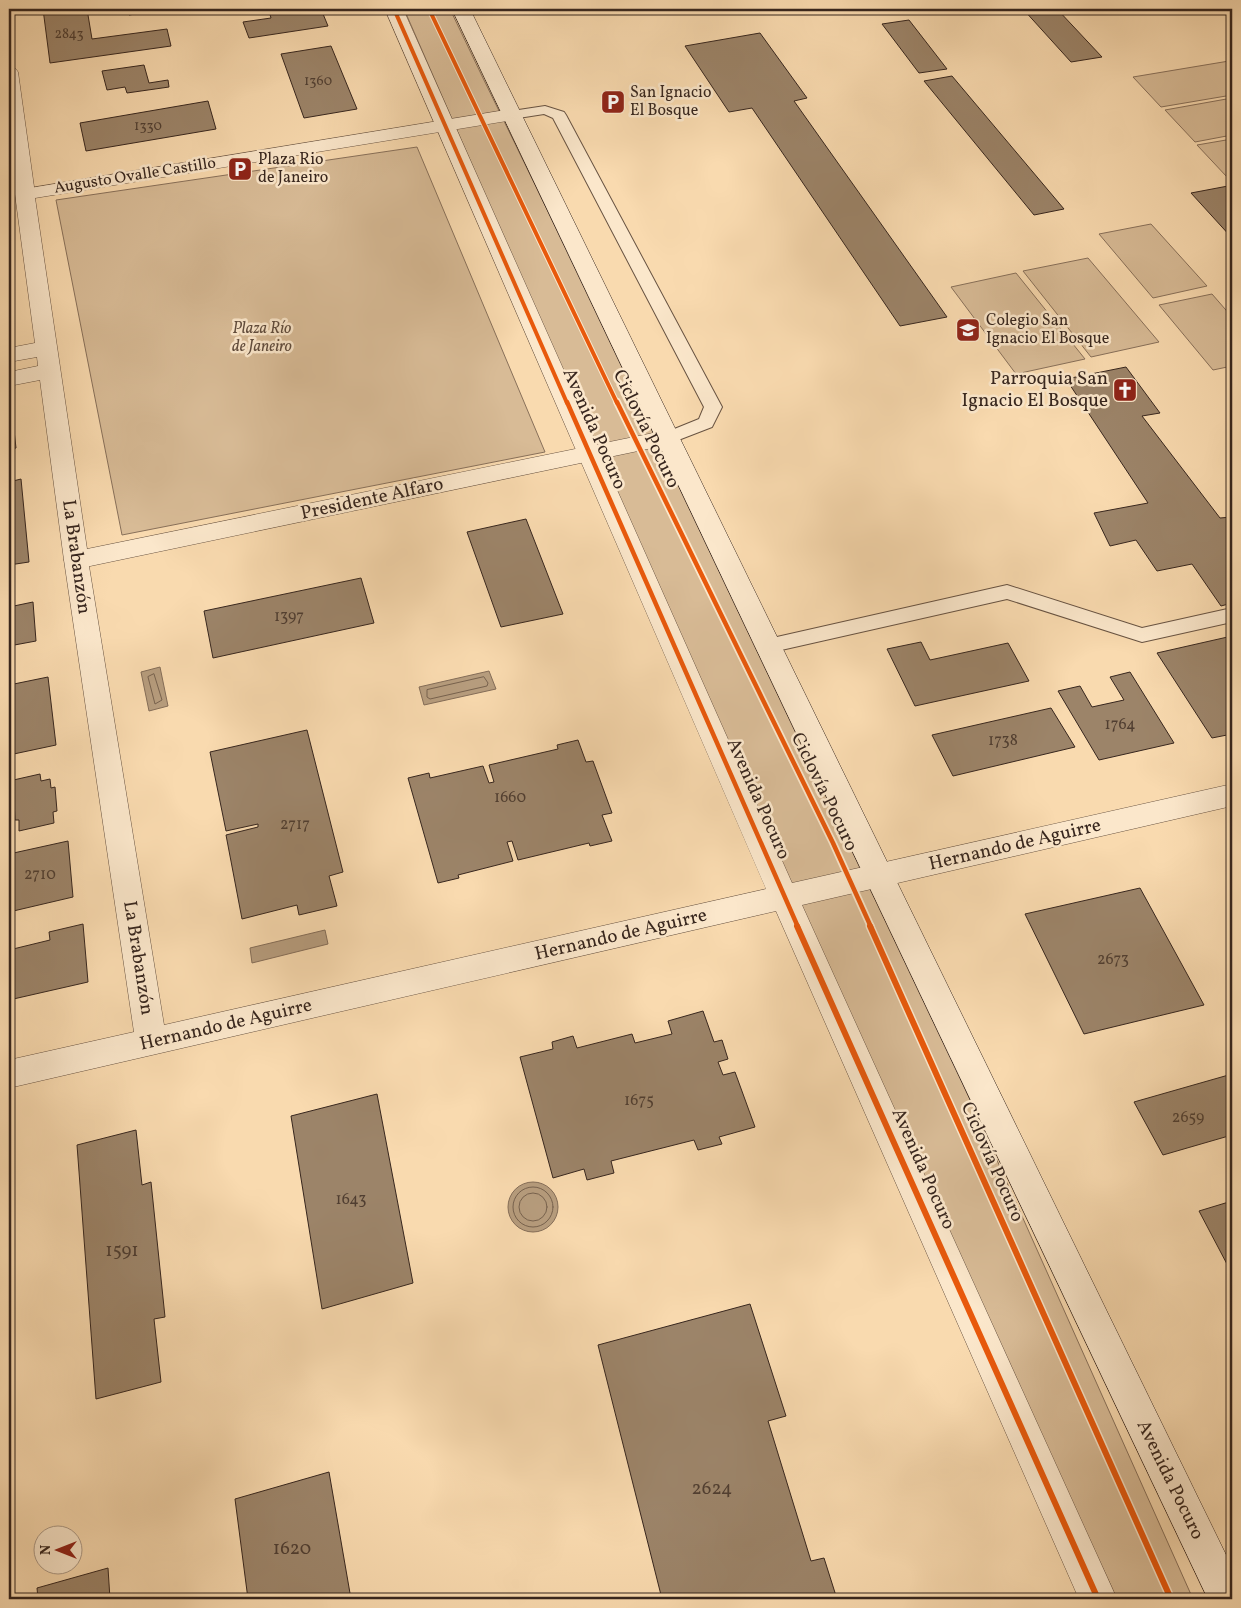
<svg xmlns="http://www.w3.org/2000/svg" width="1241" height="1608" font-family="Vollkorn,serif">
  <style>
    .green { fill: #d8bb96; stroke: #88705a }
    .water { fill: #b79d7e; stroke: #846d58 }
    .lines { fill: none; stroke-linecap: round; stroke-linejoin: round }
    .shore { stroke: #77624e; stroke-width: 1 }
    .building { fill: #9c8469; stroke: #37261e }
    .service-casing { stroke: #685342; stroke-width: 2 }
    .minor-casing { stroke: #685342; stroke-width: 1 }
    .tertiary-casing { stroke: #685342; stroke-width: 1 }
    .secondary-casing { stroke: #37261e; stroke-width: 1 }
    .service { fill: #fbe7cb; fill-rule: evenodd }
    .minor { fill: #fbe7cb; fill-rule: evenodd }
    .tertiary { fill: #fbe7cb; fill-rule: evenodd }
    .secondary { fill: #fbe7cb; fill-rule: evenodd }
    .cycleway-far2-casing { stroke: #fbe7cb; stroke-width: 6 }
    .cycleway-far1-casing { stroke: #fbe7cb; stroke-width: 8 }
    .cycleway-casing { stroke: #fbe7cb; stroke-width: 9 }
    .cycleway-far2 { stroke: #e8590c; stroke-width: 4 }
    .cycleway-far1 { stroke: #e8590c; stroke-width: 4.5 }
    .cycleway { stroke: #e8590c; stroke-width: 6 }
    .labels { text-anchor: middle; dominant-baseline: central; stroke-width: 5; stroke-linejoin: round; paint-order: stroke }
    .far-number-label { font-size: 14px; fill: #503e31 }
    .far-poi-label { font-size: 16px; fill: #37261e; stroke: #fbe7cb; text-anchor: start }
    .far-street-label { font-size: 16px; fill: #37261e; stroke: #fbe7cb }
    .far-park-label { font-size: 16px; font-style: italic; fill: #5f4b3c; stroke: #fbe7cb }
    .number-label { font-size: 16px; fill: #503e31 }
    .poi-label { font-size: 19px; fill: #37261e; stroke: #fbe7cb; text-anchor: end }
    .street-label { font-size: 19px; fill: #37261e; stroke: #fbe7cb }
    .near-number-label { font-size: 19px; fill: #503e31 }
  </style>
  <rect width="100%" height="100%" fill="#f9daaf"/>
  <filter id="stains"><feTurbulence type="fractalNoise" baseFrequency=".004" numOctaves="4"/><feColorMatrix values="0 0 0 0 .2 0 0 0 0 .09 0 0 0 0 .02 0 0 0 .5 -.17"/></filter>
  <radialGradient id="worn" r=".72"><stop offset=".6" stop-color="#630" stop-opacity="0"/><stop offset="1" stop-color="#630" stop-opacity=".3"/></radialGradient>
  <g class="green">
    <polygon points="404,9 450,9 482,76 850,831 1193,1599 1117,1599 779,868"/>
    <polygon points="1229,61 1232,63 1232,95 1161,107 1133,77"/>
    <polygon points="1232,98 1232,135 1195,142 1165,110"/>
    <polygon points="1232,139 1232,176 1227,177 1197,145"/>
    <polygon points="417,147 545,452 122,535 56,200"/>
    <polygon points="1151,224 1207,286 1153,298 1099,234"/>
    <polygon points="1088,258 1159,342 1091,357 1023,271"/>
    <polygon points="1016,273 1085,359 1016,374 951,287"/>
    <polygon points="1212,294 1232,317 1232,366 1213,370 1159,305"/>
  </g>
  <g class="water">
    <polygon points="160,667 168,706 149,711 141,672"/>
    <polygon points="489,671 496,689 424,705 419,687"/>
    <polygon points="325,930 328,944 252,963 250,948"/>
    <circle cx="533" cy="1207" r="25"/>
  </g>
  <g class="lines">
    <g class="shore">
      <polygon points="154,674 162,700 155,704 148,677"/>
      <polygon points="484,677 488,683 487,686 430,699 427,697 427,690"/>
      <circle cx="533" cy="1207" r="20"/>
      <circle cx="533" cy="1207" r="14"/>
    </g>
  </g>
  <g class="building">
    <polygon points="43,9 87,9 92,39 167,29 171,46 50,63"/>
    <polygon points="127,9 168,9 129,15"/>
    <polygon points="284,9 321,9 328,26 249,38 243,22 271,18 269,11"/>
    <polygon points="864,9 894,9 868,13"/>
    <polygon points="1023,9 1057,9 1102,57 1071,62"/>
    <polygon points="909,20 947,69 919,73 882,24"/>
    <polygon points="760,33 807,98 794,101 947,317 900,326 752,108 729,112 685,46"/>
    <polygon points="331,46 357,109 304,118 281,54"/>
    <polygon points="144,65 149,83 168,80 169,87 127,93 125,87 107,90 102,71"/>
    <polygon points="952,76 1064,209 1034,215 924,81"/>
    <polygon points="208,101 216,129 86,151 80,123"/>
    <polygon points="1228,186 1232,191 1232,238 1191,193"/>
    <polygon points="1126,367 1160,413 1142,416 1220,518 1232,517 1232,603 1221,606 1192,564 1157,571 1136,540 1110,546 1094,513 1148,503 1066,379"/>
    <polygon points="12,413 16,448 9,450 9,414"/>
    <polygon points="21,479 29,562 9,565 9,482"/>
    <polygon points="526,519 563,614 501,627 467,532"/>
    <polygon points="361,578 374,623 213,658 204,611"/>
    <polygon points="33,602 36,641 9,646 9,607"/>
    <polygon points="1232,636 1232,734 1212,738 1157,653"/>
    <polygon points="921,642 930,660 1008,643 1029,681 915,706 887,649"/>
    <polygon points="1130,672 1174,743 1099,760 1058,691 1080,686 1092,707 1124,700 1110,677"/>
    <polygon points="48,677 56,745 9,755 9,685"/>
    <polygon points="1051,708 1075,747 953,776 932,735"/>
    <polygon points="307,730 343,872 329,876 337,906 299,915 297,905 242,919 226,835 258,827 258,824 226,831 210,752"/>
    <polygon points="578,740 586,762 593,761 612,813 602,815 612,841 590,846 589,843 518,860 512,841 507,842 513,861 458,875 459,878 438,883 408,778 429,773 430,778 483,766 489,783 494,782 489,765 558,749 557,745"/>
    <polygon points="40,774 41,781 50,779 51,788 55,787 57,811 53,812 54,823 19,831 19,820 15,820 14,801 9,801 9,781"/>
    <polygon points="68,841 73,897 9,912 9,854"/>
    <polygon points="1140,888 1204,1005 1084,1034 1025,914"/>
    <polygon points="83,924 88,982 9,1000 9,950 50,940 49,932"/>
    <polygon points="703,1011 714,1042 722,1040 728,1059 718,1062 723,1075 735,1072 755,1127 719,1137 722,1144 698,1150 694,1140 611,1161 614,1173 587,1180 584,1169 553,1178 520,1057 553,1049 552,1042 573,1036 577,1048 632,1034 635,1043 672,1034 668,1021"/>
    <polygon points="1232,1074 1232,1135 1163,1155 1134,1102"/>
    <polygon points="377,1094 413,1283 322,1309 291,1116"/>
    <polygon points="136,1130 142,1185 151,1182 165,1317 154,1319 161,1382 96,1399 77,1145"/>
    <polygon points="1232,1201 1232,1265 1228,1266 1199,1211"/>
    <polygon points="750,1304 786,1416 768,1421 811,1561 824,1558 837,1599 662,1599 598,1345"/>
    <polygon points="329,1472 351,1599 248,1599 235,1499"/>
    <polygon points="108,1568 110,1599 38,1599 37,1588"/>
  </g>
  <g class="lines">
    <defs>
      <g id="service">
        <polygon points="545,106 564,112 566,115 722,407 712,427 668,444 662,442 659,438 662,434 699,419 704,407 553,118 544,114 512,119 507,118 505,115 507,112 512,111"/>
        <polygon points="1007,585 1142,628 1232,608 1232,622 1142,642 1007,599 768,653 761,651 758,646 761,641 768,639"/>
      </g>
      <g id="minor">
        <polygon points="385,9 403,9 792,883 1232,784 1232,806 802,905 1117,1599 1079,1599 776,911 9,1088 9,1060 134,1032 64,560 67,554 76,551 85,554 88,560 164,1025 766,889"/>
        <polygon points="9,67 15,68 18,72 35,194 32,198 25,200 18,198 15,194 9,143"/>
      </g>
      <polygon id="tertiary" points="512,109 519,111 521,115 519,119 35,198 87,549 668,430 676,433 679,438 676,443 76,569 67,566 64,560 40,380 9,386 9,372 38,366 37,357 9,362 9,348 35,343 15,194 18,190"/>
      <polygon id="secondary" points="452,9 470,9 1232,1567 1232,1599 1208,1599"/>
    </defs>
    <use href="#service" class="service-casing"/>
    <use href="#minor" class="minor-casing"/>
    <use href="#tertiary" class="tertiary-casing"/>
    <use href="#secondary" class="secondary-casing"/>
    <use href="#service" class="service"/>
    <use href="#minor" class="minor"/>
    <use href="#tertiary" class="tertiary"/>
    <use href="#secondary" class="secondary"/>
    <defs>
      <g id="cycleway-far2">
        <polyline points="394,9 567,403"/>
        <polyline points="429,9 617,403"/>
      </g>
      <g id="cycleway-far1">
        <polyline points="567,402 798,927"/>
        <polyline points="617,402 833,843 871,927"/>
      </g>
      <g id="cycleway">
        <polyline points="797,926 1098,1599"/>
        <polyline points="870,926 1171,1599"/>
      </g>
    </defs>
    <use href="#cycleway-far2" class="cycleway-far2-casing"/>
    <use href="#cycleway-far1" class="cycleway-far1-casing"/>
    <use href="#cycleway" class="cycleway-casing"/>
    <use href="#cycleway-far2" class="cycleway-far2"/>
    <use href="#cycleway-far1" class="cycleway-far1"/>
    <use href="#cycleway" class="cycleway"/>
  </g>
  <defs>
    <symbol id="parking-square" viewBox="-11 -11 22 22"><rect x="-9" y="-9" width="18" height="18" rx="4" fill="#8f2418" stroke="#fbe7cb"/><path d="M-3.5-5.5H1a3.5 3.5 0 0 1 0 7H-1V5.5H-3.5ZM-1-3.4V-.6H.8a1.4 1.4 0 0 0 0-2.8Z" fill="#fff"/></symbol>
    <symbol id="school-square" viewBox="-11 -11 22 22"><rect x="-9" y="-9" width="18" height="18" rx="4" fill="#8f2418" stroke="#fbe7cb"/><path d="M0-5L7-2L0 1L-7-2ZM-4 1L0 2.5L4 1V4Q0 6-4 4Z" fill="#fff"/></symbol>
    <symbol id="church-square" viewBox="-11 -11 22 22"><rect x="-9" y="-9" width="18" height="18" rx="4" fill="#8f2418" stroke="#fbe7cb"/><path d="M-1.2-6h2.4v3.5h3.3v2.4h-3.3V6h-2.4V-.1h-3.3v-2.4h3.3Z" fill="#fff"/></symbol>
  </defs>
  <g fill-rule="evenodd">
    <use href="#parking-square" x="599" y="88" width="28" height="28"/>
    <use href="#parking-square" x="226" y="155" width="28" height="28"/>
    <use href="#school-square" x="954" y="316" width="28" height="28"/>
    <use href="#church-square" x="1111" y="376" width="28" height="28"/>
  </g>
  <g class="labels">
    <g class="far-number-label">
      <text x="69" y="34">2843</text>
      <text x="318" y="81">1360</text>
      <text x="148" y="126">1330</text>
    </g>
    <g class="far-poi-label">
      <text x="630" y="93">San Ignacio<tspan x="630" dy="18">El Bosque</tspan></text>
      <text x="258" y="160">Plaza Rio<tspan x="258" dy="18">de Janeiro</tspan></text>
      <text x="986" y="321">Colegio San<tspan x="986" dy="18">Ignacio El Bosque</tspan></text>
    </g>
    <g class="far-street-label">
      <text transform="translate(135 176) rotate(-9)">Augusto Ovalle Castillo</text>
    </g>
    <g class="far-park-label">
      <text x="262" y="329">Plaza Río<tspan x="262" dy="18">de Janeiro</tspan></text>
    </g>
    <g class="number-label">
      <text x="289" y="617">1397</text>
      <text x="1120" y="725">1764</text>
      <text x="1003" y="741">1738</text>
      <text x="510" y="798">1660</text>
      <text x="295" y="825">2717</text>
      <text x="40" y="875">2710</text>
      <text x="1113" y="960">2673</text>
      <text x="639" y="1101">1675</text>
      <text x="1188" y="1118">2659</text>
      <text x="351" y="1200">1643</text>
    </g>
    <g class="poi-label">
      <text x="1108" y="379">Parroquia San<tspan x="1108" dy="22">Ignacio El Bosque</tspan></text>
    </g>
    <g class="street-label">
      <text transform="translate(594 429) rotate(66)">Avenida Pocuro</text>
      <text transform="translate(646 429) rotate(64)">Ciclovía Pocuro</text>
      <text transform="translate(372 499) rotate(-12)">Presidente Alfaro</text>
      <text transform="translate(76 557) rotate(82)">La Brabanzón</text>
      <text transform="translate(824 792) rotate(64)">Ciclovía Pocuro</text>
      <text transform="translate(758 799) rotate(66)">Avenida Pocuro</text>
      <text transform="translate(1015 845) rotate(-13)">Hernando de Aguirre</text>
      <text transform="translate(621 935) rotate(-13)">Hernando de Aguirre</text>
      <text transform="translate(138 958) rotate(81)">La Brabanzón</text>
      <text transform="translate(226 1025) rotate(-13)">Hernando de Aguirre</text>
      <text transform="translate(992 1162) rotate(66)">Ciclovía Pocuro</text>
      <text transform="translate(923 1169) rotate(66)">Avenida Pocuro</text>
      <text transform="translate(1170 1480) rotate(64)">Avenida Pocuro</text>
    </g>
    <g class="near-number-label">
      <text x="122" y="1251">1591</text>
      <text x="712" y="1489">2624</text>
      <text x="292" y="1549">1620</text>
    </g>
  </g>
  <rect width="1241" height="1608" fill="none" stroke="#f9daaf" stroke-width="30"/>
  <rect x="10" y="10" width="1221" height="1588" fill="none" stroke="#37261e" stroke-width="2.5"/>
  <rect x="15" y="15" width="1211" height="1578" fill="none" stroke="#37261e"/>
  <g transform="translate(58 1550) rotate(270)"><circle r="24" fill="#fbe7cb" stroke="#ad9a86"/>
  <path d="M0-4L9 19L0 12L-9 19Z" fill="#8f2418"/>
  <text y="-8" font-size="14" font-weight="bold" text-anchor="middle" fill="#37261e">N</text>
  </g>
  <rect width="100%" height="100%" filter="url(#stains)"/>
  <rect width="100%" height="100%" fill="url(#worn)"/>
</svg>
